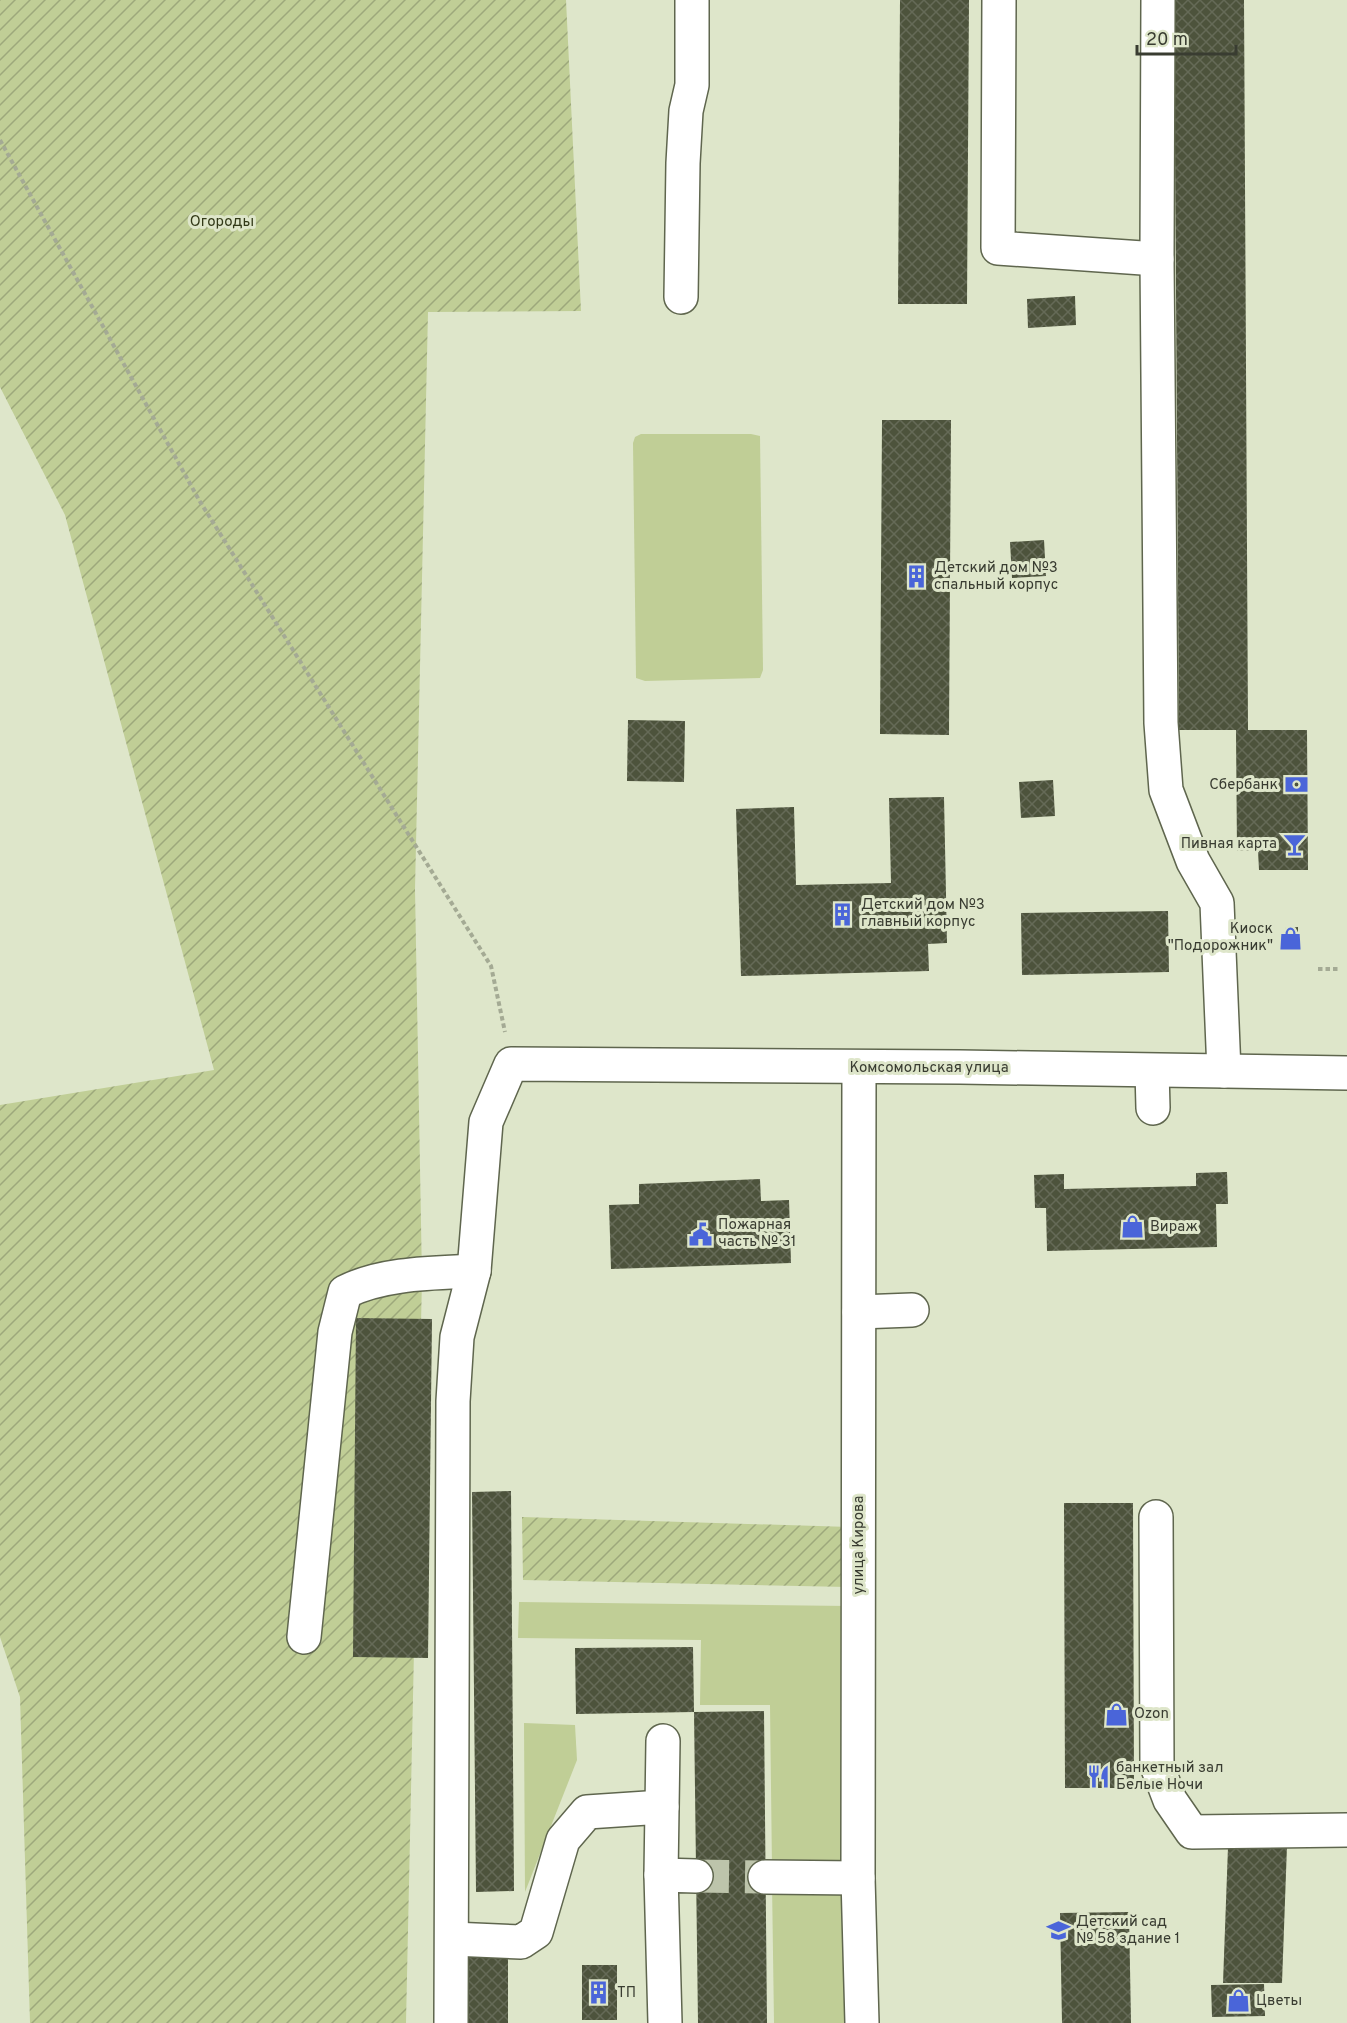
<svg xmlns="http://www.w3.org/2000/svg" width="1347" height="2023" font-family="Overpass,sans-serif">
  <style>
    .green { fill: #c0ce96 }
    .garden { fill: url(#garden-furrows) }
    .building { fill: url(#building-cross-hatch) }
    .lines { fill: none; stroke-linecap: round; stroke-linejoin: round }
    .minor-tunnel { stroke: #bdc4ab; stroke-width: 33; stroke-dasharray: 33 16; stroke-linecap: butt }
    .minor-casing { stroke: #5f664e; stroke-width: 36 }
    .path { stroke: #a4aa94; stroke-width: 4; stroke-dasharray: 4.5 3; stroke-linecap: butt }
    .minor { stroke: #fff; stroke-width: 33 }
    .labels { text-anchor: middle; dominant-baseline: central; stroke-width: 6; stroke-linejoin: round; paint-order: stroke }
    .park-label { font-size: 15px; fill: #323917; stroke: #dee6ca }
    .poi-label { font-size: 15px; fill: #393c31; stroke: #dee6ca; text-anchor: start }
    .street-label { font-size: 15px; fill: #393c31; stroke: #dee6ca }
  </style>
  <defs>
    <pattern id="garden-furrows" width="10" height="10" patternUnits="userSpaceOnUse" patternTransform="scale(1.5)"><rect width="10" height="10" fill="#c0ce96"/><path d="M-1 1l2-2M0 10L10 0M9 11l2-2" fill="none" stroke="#9da87b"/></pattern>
    <pattern id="building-cross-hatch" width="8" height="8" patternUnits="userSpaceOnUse" patternTransform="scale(1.5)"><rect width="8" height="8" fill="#4d533c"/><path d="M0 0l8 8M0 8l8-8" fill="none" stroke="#656a57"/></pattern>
  </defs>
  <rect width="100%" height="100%" fill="#dee6ca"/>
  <g class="green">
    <polygon points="641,434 751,434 760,436 763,670 760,678 645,681 636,678 633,443 635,437"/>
    <polygon points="519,1602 849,1606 849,1872 772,1868 770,1705 700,1705 701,1640 518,1638"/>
    <polygon points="524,1723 575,1725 577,1760 525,1892"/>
    <polygon points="772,1883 849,1884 852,2023 774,2023"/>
  </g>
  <g class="garden">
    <polygon points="0,0 566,0 581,311 428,312 415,889 422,1278 406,2023 30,2023 20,1697 0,1637 0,1105 214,1070 65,515 0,387"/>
    <polygon points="522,1517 850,1527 848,1587 523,1580"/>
  </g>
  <g class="building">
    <polygon points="900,0 969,0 967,304 898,304"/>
    <polygon points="1174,0 1244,0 1248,730 1307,730 1308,870 1259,870 1258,851 1237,851 1236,730 1179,730"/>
    <polygon points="1075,296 1076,325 1028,328 1027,299"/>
    <polygon points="882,420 951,420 949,735 880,734"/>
    <polygon points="1044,540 1046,576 1012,578 1010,542"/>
    <polygon points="628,720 685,721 684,782 627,781"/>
    <polygon points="1053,780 1055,816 1021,818 1019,782"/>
    <polygon points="944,797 947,943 928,944 929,971 741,976 736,809 794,807 796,885 891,883 889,798"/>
    <polygon points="1168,911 1169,972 1022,975 1021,913"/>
    <polygon points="1298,927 1298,949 1285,949 1285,928"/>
    <polygon points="1227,1172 1228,1204 1216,1204 1217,1247 1047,1251 1046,1208 1035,1208 1034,1175 1064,1174 1064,1189 1196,1186 1196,1173"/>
    <polygon points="760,1179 761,1201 789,1200 791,1263 611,1269 609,1205 639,1204 639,1184"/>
    <polygon points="356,1318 432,1319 428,1658 353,1657"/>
    <polygon points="511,1491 514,1891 476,1892 472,1492"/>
    <polygon points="1064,1503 1133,1503 1134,1788 1065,1788"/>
    <polygon points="693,1647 694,1712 764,1711 767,2023 698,2023 694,1712 576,1714 575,1648"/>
    <polygon points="1287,1846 1282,1983 1223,1983 1228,1847"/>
    <polygon points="1129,1912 1131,2023 1062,2023 1060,1913"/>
    <polygon points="463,1950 508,1952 508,2023 463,2023"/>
    <rect x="582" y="1965" width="35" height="55"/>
    <polygon points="1264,1984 1265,2016 1212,2017 1211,1985"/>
  </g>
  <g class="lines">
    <polyline class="minor-tunnel" points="696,1876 765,1877"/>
    <defs>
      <g id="minor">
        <polyline points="999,0 998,248 1157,259"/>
        <polyline points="1158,0 1157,259 1161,723 1166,790 1193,861 1217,903 1224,1071"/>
        <polyline points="681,297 683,163 686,111 692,85 692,0"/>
        <polyline points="859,1067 858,1878 862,2023"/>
        <polyline points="1152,1071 1153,1108"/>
        <polyline points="859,1312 912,1310"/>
        <polyline points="1156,1517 1157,1766 1170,1800 1192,1832 1347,1830"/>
        <path d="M304,1637L335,1332L345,1292C382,1273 433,1273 474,1271"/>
        <polyline points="661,1875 663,1741"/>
        <polyline points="765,1877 858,1878"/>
        <polyline points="452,1939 521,1942 536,1932 563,1840 587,1812 662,1807"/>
        <polyline points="451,2023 453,1401 457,1337 474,1271 486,1122 511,1064 960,1067 1347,1073"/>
        <polyline points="665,2023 661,1875 696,1876"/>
      </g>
    </defs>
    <use href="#minor" class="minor-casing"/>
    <g class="path">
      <polyline points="0,140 199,500 491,966 505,1032"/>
      <polyline points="1318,969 1340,969"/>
    </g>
    <use href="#minor" class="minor"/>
  </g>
  <defs>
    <symbol id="building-bare" viewBox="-9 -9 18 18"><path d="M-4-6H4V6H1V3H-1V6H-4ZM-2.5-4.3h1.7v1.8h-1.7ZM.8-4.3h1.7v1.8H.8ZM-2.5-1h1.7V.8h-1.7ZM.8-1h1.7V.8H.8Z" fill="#4a65d9" stroke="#dee6ca" stroke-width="2.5" paint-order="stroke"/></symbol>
    <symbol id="bank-bare" viewBox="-9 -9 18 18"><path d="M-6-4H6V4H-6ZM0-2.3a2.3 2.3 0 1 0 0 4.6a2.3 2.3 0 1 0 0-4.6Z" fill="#4a65d9" stroke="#dee6ca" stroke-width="2.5" paint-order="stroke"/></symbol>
    <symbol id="bar-bare" viewBox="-9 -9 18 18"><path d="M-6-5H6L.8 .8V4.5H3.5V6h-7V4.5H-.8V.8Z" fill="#4a65d9" stroke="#dee6ca" stroke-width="2.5" paint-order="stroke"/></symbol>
    <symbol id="shop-bare" viewBox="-9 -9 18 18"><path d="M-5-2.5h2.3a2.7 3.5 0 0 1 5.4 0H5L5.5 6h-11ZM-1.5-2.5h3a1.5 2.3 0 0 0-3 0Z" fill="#4a65d9" stroke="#dee6ca" stroke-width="2.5" paint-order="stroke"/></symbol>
    <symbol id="civic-bare" viewBox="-9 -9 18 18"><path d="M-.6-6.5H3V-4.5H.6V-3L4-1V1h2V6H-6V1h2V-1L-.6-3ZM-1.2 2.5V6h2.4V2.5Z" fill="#4a65d9" stroke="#dee6ca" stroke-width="2.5" paint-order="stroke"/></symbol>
    <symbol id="restaurant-bare" viewBox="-9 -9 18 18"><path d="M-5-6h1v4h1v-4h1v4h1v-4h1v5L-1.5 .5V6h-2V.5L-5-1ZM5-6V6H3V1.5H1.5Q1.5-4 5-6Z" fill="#4a65d9" stroke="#dee6ca" stroke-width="2.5" paint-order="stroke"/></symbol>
    <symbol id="school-bare" viewBox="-9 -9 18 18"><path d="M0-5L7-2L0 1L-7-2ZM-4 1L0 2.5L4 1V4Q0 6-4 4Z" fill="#4a65d9" stroke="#dee6ca" stroke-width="2.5" paint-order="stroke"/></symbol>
  </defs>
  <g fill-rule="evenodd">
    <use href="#building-bare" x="900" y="560" width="33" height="33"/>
    <use href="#bank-bare" x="1280" y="768" width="33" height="33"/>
    <use href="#bar-bare" x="1278" y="828" width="33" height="33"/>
    <use href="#building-bare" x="826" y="898" width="33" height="33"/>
    <use href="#shop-bare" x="1274" y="922" width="33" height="33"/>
    <use href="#shop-bare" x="1116" y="1210" width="33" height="33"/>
    <use href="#civic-bare" x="684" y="1218" width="33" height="33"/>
    <use href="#shop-bare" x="1100" y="1698" width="33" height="33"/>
    <use href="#restaurant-bare" x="1082" y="1760" width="33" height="33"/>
    <use href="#school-bare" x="1042" y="1914" width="33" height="33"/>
    <use href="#building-bare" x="582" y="1976" width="33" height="33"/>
    <use href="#shop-bare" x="1222" y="1984" width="33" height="33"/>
  </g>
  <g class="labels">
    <g class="park-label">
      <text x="222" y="222">Огороды</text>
    </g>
    <g class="poi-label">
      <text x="934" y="568">Детский дом №3<tspan x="934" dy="17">спальный корпус</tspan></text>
      <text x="1278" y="785" text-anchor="end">Сбербанк</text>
      <text x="1277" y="844" text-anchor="end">Пивная карта</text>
      <text x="861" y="905">Детский дом №3<tspan x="861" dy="17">главный корпус</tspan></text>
      <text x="1273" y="929" text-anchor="end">Киоск<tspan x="1273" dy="17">"Подорожник"</tspan></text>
      <text x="718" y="1225">Пожарная<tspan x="718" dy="17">часть № 31</tspan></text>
      <text x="1150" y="1227">Вираж</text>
      <text x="1134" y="1714">Ozon</text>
      <text x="1116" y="1768">банкетный зал<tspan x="1116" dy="17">Белые Ночи</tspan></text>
      <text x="1076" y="1922">Детский сад<tspan x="1076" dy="17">№ 58 здание 1</tspan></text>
      <text x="617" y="1993">ТП</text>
      <text x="1256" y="2001">Цветы</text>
    </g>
    <g class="street-label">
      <text x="929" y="1068">Комсомольская улица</text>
      <text transform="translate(859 1545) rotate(-90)">улица Кирова</text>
    </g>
  </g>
  <path d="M1137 45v9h99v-9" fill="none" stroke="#393c31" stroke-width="3"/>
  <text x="1146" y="45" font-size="18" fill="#393c31" stroke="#dee6ca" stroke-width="4.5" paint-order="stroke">20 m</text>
</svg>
